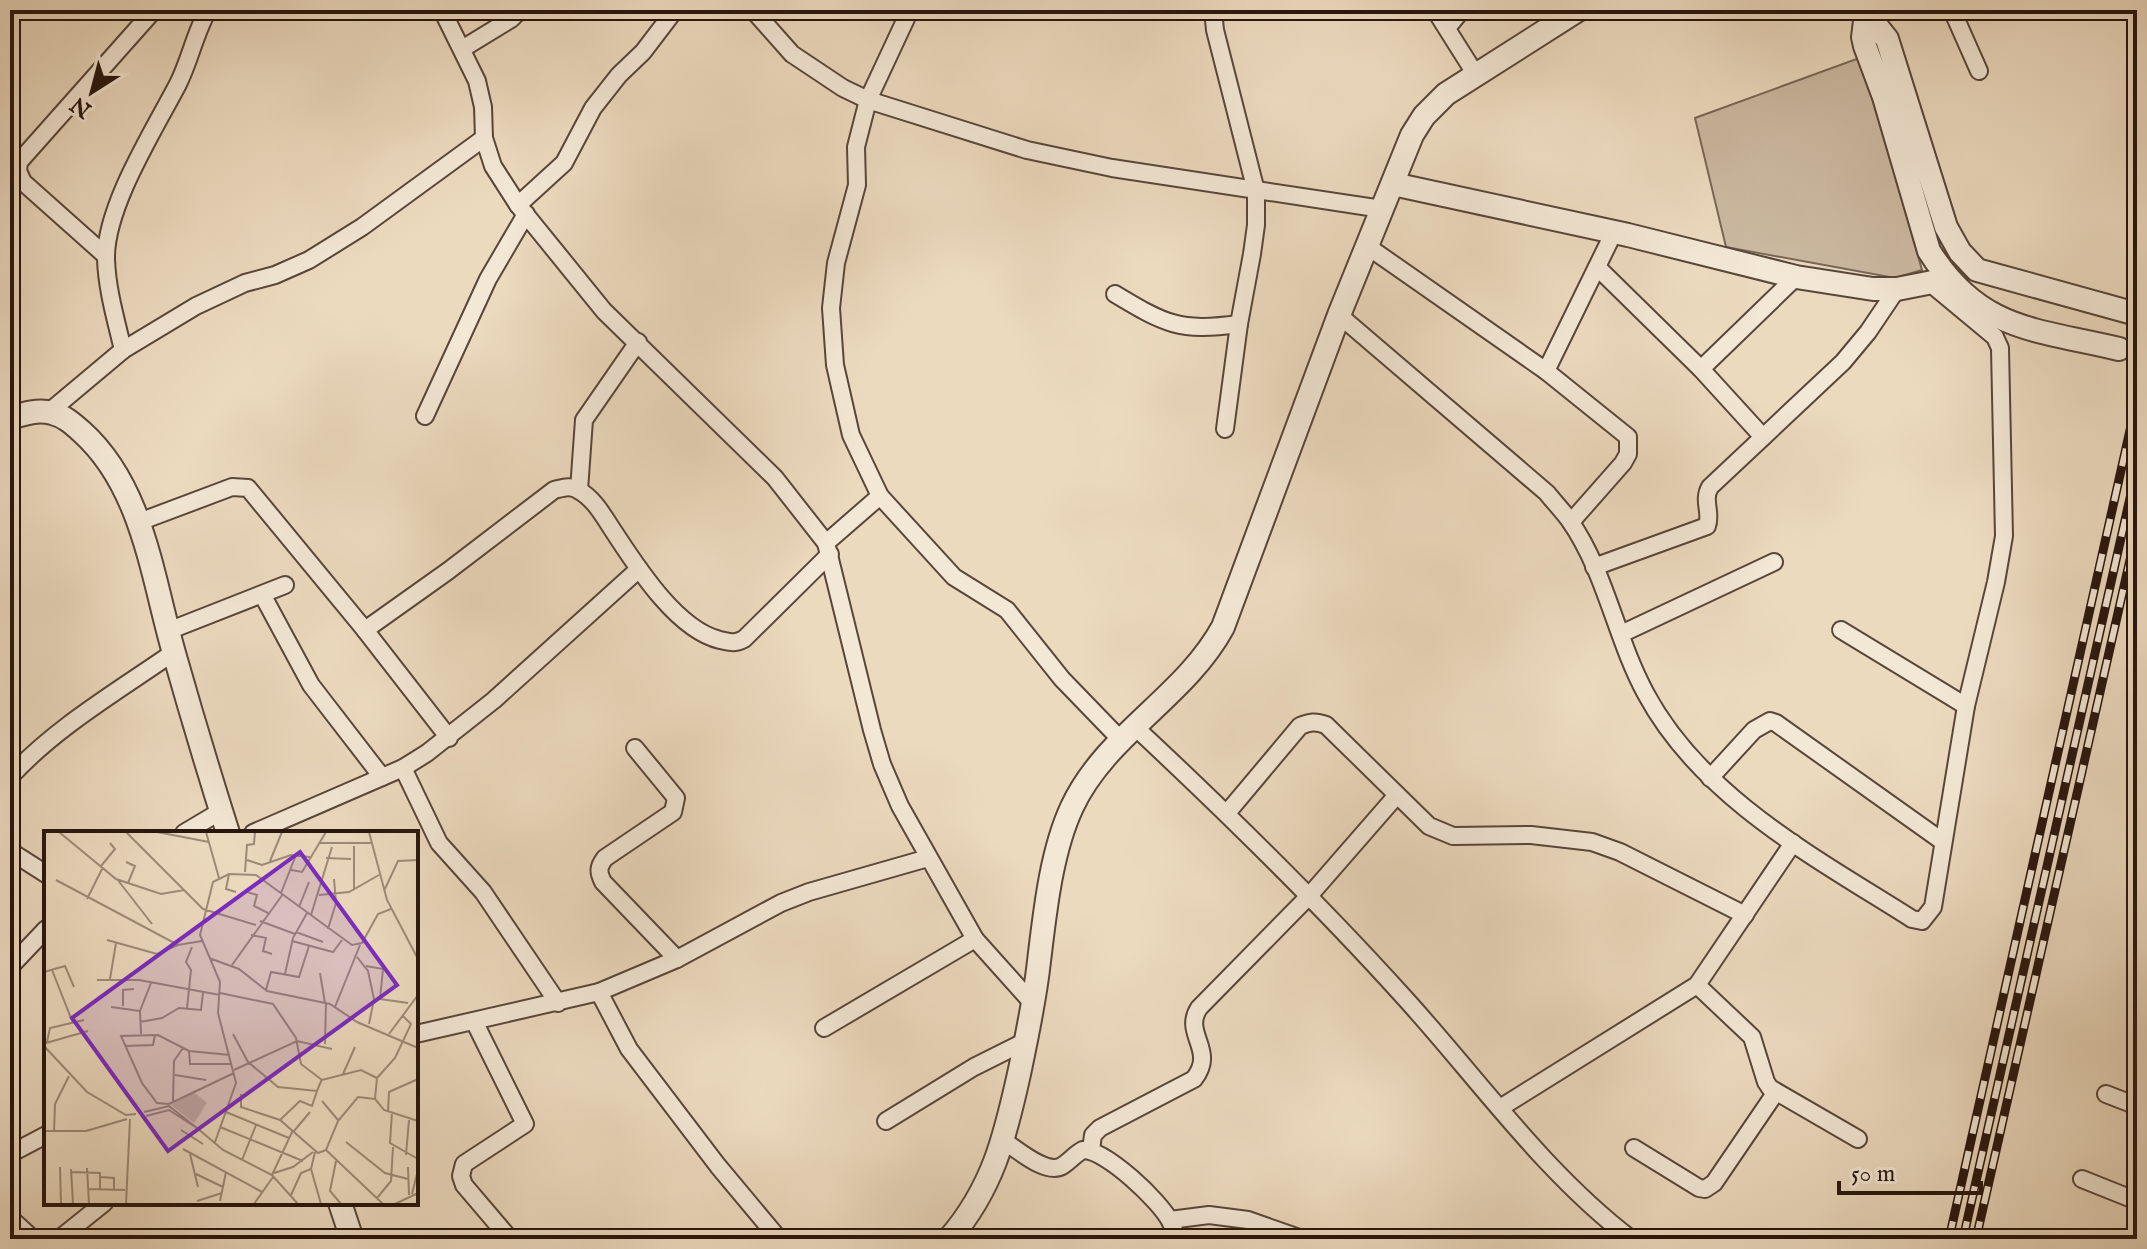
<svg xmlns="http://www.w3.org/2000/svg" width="2147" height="1249" font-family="'IM FELL English',serif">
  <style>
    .green { fill: #cbb9a1; stroke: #796758; stroke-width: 2 }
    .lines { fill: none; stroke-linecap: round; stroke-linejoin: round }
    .minor-casing { stroke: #58463a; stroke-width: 20 }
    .tertiary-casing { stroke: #58463a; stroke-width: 26 }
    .minor { stroke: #f3e7d5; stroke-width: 16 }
    .tertiary { stroke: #f3e7d5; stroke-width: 22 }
    .rail-casing { stroke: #27150e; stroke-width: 9 }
    .rail { stroke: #f3e7d5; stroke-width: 6; stroke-dasharray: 18; stroke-linecap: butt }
    .inset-road { fill: none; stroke: #9d8b78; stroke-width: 2 }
    .view { fill: #7b2cbf; fill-opacity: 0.15; stroke: #7b2cbf; stroke-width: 4 }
    .inset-edge { fill: none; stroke: #27150e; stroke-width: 4 }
  </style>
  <rect width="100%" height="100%" fill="#ecdabf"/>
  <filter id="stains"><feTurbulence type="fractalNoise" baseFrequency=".0025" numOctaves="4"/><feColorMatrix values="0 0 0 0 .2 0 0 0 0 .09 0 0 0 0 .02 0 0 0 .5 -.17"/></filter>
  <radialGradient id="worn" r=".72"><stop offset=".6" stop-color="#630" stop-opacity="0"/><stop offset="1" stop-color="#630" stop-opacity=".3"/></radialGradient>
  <polygon class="green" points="1862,57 1922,270 1895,278 1726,247 1695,118"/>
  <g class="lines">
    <defs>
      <g id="minor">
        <polyline points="442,10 477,81 483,107 484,138 493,166 518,205 604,311 775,478 826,543 872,730 882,764 900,806 975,939 1034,1005"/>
        <polyline points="753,10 792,54 843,88 868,100 1027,150 1112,168 1382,209"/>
        <polyline points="910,10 868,100 856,147 857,185 836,263 831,308 835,365 851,435 880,496 954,577 1007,610 1062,679 1121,740"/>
        <polyline points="1213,10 1215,30 1256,191 1256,225 1252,254 1239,324 1225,429"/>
        <polyline points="1435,10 1476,75"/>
        <polyline points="1952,10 1979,71"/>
        <polyline points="1447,28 1462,10"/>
        <polyline points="462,49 511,19 520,10"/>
        <polyline points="518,205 564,163 593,108 619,75 643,52 675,10"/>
        <polyline points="1367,246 1546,371 1628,437 1628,454 1623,463 1571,522"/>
        <polyline points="106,256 23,182 18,171 19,162 154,10"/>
        <polyline points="1597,267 1701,369 1763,437"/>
        <path d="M1115,294C1165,324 1179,332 1239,324"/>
        <path d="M1339,315L1547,493C1554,502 1563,511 1570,521C1606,573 1616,639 1646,694C1702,798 1816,858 1912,919L1922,921L1933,907L1966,706L1996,582L2004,536L2000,348L1995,337L1930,283"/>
        <path d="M123,350C116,320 107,290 106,259C105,207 154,130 178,84C190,60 195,33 208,10"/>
        <polyline points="1701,369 1796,277"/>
        <polyline points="1546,371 1614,232"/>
        <polyline points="49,412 123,350 196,306 245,283 275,275 309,260 362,227 484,138"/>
        <polyline points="425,416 488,279 526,214"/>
        <polyline points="579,490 584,420 638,342"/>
        <polyline points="139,522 232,487 248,488 365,630 449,738"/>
        <polyline points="826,543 880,496"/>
        <path d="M1594,567L1707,526C1712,512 1702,501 1710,487L1843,362L1868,332L1897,289"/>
        <polyline points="263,596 311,685 382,777"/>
        <path d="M365,630L448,571L554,490C563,488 570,485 578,490C594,498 604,517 614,532C637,567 677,630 720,640C730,642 735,644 744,639L830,554"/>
        <polyline points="1841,630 1966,706"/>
        <polyline points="168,631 285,585"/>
        <polyline points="1621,634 1774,562"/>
        <path d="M1135,727C1227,813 1317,901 1402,995C1477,1077 1542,1171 1631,1239"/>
        <path d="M635,748L676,798L673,812L605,858C598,867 598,872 603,882L677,959"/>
        <polyline points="403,768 439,843 483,892 558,1003"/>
        <path d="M10,777C56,727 118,691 174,652"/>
        <polyline points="1710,778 1754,730 1770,721 1776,723 1942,841"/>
        <path d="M1227,813L1300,726C1310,722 1315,721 1326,725L1429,826L1453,836L1531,835L1592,842L1620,852L1745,915"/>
        <polyline points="184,833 221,811"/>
        <polyline points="253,833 403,768 427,753 494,700 639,569"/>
        <polyline points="10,851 46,874"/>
        <polyline points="10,967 46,929"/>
        <polyline points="1697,985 1752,1037 1766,1082 1770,1088 1858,1139"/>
        <polyline points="599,992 629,1049 718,1166 779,1239"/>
        <polyline points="474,1021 525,1124 464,1164 461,1176 464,1185 510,1239"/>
        <polyline points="824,1028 975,939"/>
        <polyline points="416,1034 599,992 677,959 781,903 809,892 928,858"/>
        <polyline points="2106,1094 2137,1106"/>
        <polyline points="1500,1108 1697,985 1793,843"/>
        <polyline points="886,1121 974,1067 1026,1041"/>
        <path d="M1004,1141C1018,1150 1046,1175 1062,1166C1070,1161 1075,1154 1083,1150C1105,1149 1160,1201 1170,1221C1173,1227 1175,1233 1178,1239"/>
        <polyline points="1634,1148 1699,1188 1705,1189 1714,1183 1776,1092"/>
        <path d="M1091,1150L1093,1135L1100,1128L1194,1079C1217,1050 1182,1034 1199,1008L1309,896L1397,795"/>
        <polyline points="10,1154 46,1135"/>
        <polyline points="2082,1179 2137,1201"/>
        <polyline points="10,1218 33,1239"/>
        <polyline points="1170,1220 1209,1215 1248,1220 1302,1239"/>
        <polyline points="59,1239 104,1203"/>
      </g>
      <g id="tertiary">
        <polyline points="1393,184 1628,235 1796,277 1873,289 1897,289 1948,279"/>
        <path d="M2119,349C2035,329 1979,331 1929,251L1884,97L1865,46L1863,37L1866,13L1887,39L1946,227L1960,252L1977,270L2129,312"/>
        <path d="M10,418C23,414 38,409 52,413C64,416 72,423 82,432C143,487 152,577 174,653C191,713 209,773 228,833"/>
        <polyline points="340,1203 352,1239"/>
        <path d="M949,1239C993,1188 1005,1137 1019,1074C1027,1036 1035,999 1039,961C1045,912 1051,852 1072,807C1106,734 1185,697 1223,627L1339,315L1412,135L1424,116L1446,94L1578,10"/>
      </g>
    </defs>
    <use href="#minor" class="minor-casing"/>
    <use href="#tertiary" class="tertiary-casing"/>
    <use href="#minor" class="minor"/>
    <use href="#tertiary" class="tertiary"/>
    <defs>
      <g id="rail">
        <polyline points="1949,1239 2137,399"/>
        <polyline points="1963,1239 2137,467"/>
        <polyline points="1976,1239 2137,529"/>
      </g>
    </defs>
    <use href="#rail" class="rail-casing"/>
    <use href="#rail" class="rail"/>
  </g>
  <g transform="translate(44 831)">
    <rect width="374" height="374" fill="#ecdabf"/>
    <path d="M150,261L163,272L150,292L127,274Z" fill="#cbb9a1"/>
    <path class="inset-road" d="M15,1L72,48L117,63L140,59M82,1L159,78L212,94M113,1L165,11M162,1L175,47M325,1L343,69L374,128M275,12H327M310,15V59M282,27L307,28M203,29L218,34L247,24L266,26M226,30L238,1M82,31L91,35L84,52M57,35L71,18L66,12M247,39L258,41L282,1M201,41L203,14L210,13L211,1M185,43L182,58L192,61M73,48L108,93M12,49L134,114L158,110M200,60L213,64L210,75L224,82M340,60L354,30L374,29M237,62L252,24M275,64L305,61L335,44M43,68L59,36M255,76L265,51M267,84L288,16M216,90L251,103M284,98L292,72L290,48M252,101L279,111M207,104L222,107L219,120L228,123M63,109L113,123L134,114M248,110L289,121L298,109M313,126L324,140L330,168L325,193M165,127L195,138L223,160L286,173L313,191L374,217M188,134L239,63M322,135L339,138L336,168M8,139L29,192M0,141L21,135L30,156M276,142L281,172M241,143L249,107L263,82M66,148L72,112M53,149H95L176,164M222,159L227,141L255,146L265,115M176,162L229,173L252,207L257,233L278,249L317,239L333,247M336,168L364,172M79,175V159L90,158M67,176L96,180M291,176L316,114M143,177L147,139L142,131L148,116M358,184L367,193L351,227L333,247L331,268L340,279L374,290M96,191L118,187L135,177L157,179L159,162M97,203L96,180L107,152M189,203L204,231L234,256L273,260L278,248M345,203L374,164M3,211L6,197L40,189M2,212L44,200M281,213L282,172M0,215L43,261L82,284L92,283M81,215L109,214L111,204M145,220L146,233H188M190,239L253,210L288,218M299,243L311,216M131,244L162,249M197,263V276L236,289L274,322L282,319L294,290L314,266L331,268M129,270L130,230L139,217M278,270L294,289M125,273L113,272L98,252L77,205L114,204L145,220L186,224M125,273L190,242M344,280L345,261L374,248M100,281L125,275L153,297L125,279L102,285M182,281L245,307M348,281L346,312L374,328M236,289L256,270L268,275L273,260M176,296L259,330M153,297L179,319L228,344L254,373M137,299L159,313M0,300H42L83,288M250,300L266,281M10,301L11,273L25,245M171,311L192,252L174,182L176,151L156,104L169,51L185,43L212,44L308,114L318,112L334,83L347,78M302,311L341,342L364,348M139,318L218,361M282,319L339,373M271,321L267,338L277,373M146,323L154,356M362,324L365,289M198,329L212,294M292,330L286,360L297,373M16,336L17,373M364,336L365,364M43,337L45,373M27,338L29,373M27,341L56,342V358M230,342L249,336L269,321M152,343L179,356M228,344L249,299M56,346L70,347V359M44,358L81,359M368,363L374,339M247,364L257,342L267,338M333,367L347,350L349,316M153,370L178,362M176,370L182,341M82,373L86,288M210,373L229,346M351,373L374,362"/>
    <path class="view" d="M256,21L353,154L124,320L28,187Z"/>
    <rect width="374" height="374" class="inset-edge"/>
  </g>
  <rect width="2147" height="1249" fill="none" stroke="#ecdabf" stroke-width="40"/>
  <rect x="12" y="12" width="2123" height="1225" fill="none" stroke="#27150e" stroke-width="4"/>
  <rect x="20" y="20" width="2107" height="1209" fill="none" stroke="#27150e" stroke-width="2"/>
  <g transform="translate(92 92) rotate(216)" stroke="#f3e7d5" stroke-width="6" paint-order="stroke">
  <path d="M0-6L14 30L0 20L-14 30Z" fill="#27150e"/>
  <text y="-12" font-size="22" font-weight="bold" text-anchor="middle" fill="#27150e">N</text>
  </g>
  <path d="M1839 1181v12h142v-12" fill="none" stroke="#27150e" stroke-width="4"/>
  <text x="1851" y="1181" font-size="24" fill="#27150e" stroke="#f3e7d5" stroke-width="6" paint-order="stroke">50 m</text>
  <rect width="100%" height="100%" filter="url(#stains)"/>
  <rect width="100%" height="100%" fill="url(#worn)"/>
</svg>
